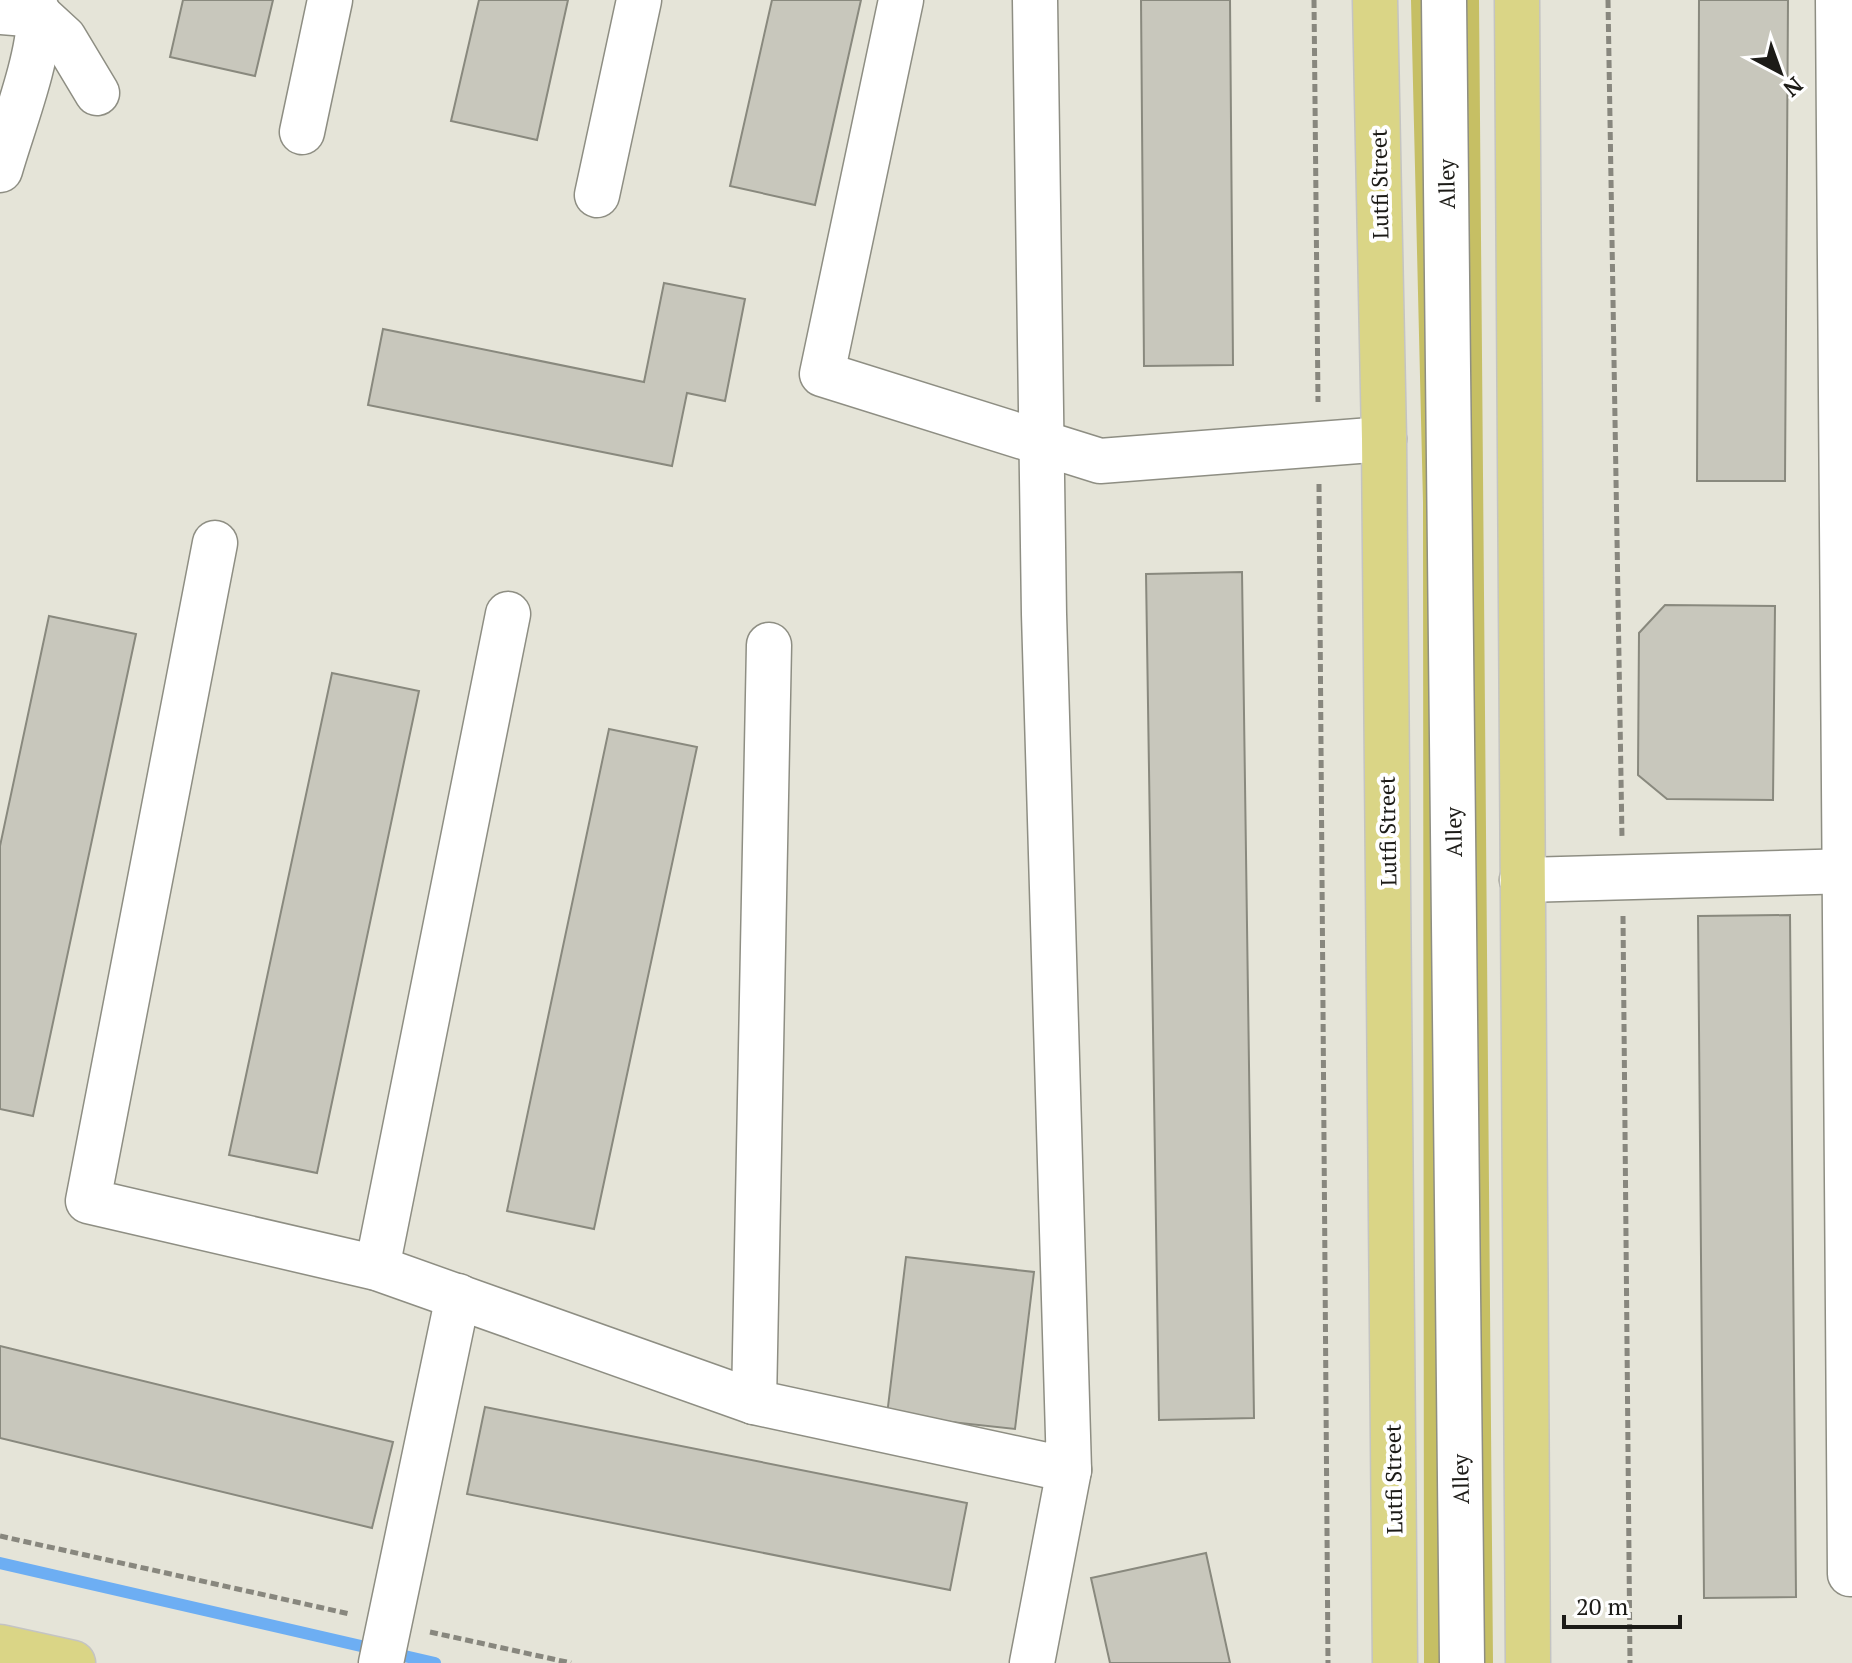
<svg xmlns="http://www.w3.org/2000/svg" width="1852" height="1663" font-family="'PT Serif',serif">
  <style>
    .green { fill: #c6bf64 }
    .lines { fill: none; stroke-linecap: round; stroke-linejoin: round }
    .stream { stroke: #6daef3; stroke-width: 12 }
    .building { fill: #c8c7bc; stroke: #89897e; stroke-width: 2 }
    .minor-casing { stroke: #8e8e83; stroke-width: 47 }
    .major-casing { stroke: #c4c4c3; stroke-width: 47 }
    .path { stroke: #88877e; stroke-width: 5; stroke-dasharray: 8 4; stroke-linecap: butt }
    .minor { stroke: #fff; stroke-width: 44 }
    .major { stroke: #dad586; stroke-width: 44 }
    .labels { text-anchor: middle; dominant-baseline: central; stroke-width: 8; stroke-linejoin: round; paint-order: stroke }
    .street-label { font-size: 22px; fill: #1c1b17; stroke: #fff }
  </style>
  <rect width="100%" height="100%" fill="#e5e4d8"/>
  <polygon class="green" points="1411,0 1479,0 1493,1663 1424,1663 1423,502"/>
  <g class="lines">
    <polyline class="stream" points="0,1563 435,1663"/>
  </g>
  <g class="building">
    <polygon points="183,0 273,0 255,76 170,57"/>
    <polygon points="479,0 568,0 537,140 451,121"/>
    <polygon points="772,0 861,0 815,205 730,186"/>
    <polygon points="1141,0 1230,0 1233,365 1144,366"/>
    <polygon points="1699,0 1788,0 1785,481 1697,481"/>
    <polygon points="664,283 745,299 725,401 687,393 672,466 368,405 383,329 644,382"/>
    <polygon points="1242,572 1254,1418 1159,1420 1146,574"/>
    <polygon points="1665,605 1775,606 1773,800 1667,799 1638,775 1639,633"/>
    <polygon points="49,616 136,634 33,1116 0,1109 0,846"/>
    <polygon points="332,673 419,691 317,1173 229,1155"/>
    <polygon points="609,729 697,747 594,1229 507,1211"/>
    <polygon points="1790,915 1796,1597 1704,1598 1698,916"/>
    <polygon points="906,1257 1034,1272 1015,1429 887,1415"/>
    <polygon points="0,1346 393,1442 372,1528 0,1438"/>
    <polygon points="485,1407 967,1503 950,1590 467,1494"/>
    <polygon points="1206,1553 1230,1663 1110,1663 1091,1578"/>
  </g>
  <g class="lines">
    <defs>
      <g id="minor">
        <polyline points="901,0 822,374 1100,461 1384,439"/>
        <polyline points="1444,0 1462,1663"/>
        <polyline points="1838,0 1850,1574"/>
        <polyline points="0,12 39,15 64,38 97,93"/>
        <polyline points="302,132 330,0"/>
        <path d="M0,170C12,128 39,59 39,17C38,11 35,5 32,0"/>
        <polyline points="597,195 639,0"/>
        <polyline points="215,543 88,1201 377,1268 754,1402 1069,1470 1044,614 1035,0"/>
        <polyline points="1522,880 1852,871"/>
        <polyline points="377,1268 508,614"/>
        <polyline points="754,1402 769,645"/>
        <polyline points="381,1663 458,1296"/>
        <polyline points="1032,1663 1069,1470"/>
      </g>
      <g id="major">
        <polyline points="1375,0 1384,439 1395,1663"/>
        <polyline points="1517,0 1528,1663"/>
        <polyline points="0,1647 73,1663"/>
      </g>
    </defs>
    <use href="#minor" class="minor-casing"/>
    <use href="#major" class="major-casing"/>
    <g class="path">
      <polyline points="1314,0 1318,402"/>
      <polyline points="1608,0 1622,838"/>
      <polyline points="1319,484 1328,1663"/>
      <polyline points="1623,916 1630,1663"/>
      <polyline points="0,1536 350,1614"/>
      <polyline points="430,1632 571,1663"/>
    </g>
    <use href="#minor" class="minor"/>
    <use href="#major" class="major"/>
  </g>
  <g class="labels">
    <g class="street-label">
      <text transform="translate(1379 184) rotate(-91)">Lutfi Street</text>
      <text transform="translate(1446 184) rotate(-91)">Alley</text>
      <text transform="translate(1387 831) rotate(-91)">Lutfi Street</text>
      <text transform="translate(1453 832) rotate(-91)">Alley</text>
      <text transform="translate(1393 1479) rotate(-91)">Lutfi Street</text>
      <text transform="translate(1460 1479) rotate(-91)">Alley</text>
    </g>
  </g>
  <g transform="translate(1780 72) rotate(139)" stroke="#ffffff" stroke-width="6" paint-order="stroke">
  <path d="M0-6L14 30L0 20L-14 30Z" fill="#1c1b17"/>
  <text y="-12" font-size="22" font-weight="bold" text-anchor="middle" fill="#1c1b17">N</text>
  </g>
  <path d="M1564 1615v12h116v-12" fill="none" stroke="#1c1b17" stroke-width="4"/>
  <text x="1576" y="1615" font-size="24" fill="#1c1b17" stroke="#ffffff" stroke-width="6" paint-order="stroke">20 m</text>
</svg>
